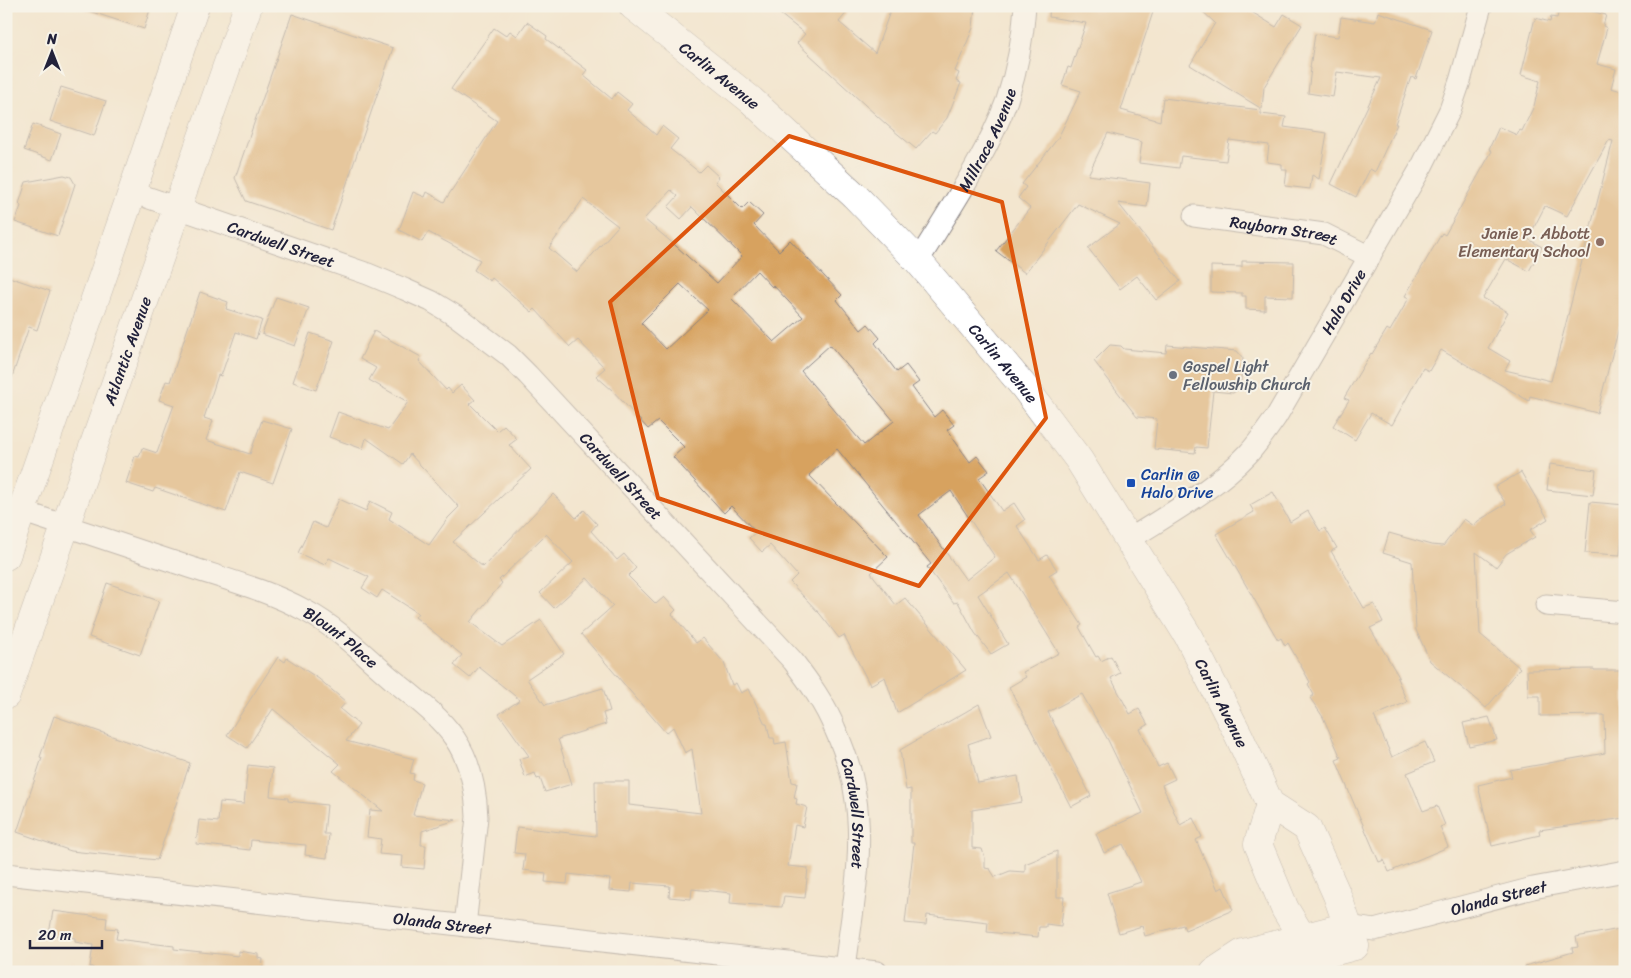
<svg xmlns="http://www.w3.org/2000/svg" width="1631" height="978" font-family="Sriracha,sans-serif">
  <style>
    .building { fill: #d7a25e; fill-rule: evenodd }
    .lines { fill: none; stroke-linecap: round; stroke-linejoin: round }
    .street-casing { stroke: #8a8485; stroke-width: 23 }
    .secondary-casing { stroke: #8a8485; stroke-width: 29 }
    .primary-casing { stroke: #8a8485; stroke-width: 29 }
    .street { stroke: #fff; stroke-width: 21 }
    .secondary { stroke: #fff; stroke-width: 28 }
    .primary { stroke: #fff; stroke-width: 28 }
    .marked { fill: none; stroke: #de560e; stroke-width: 4; stroke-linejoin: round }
    .education-dot { fill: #8d6e63; stroke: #f7f3e8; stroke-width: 2 }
    .worship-dot { fill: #6b7280; stroke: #f7f3e8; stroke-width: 2 }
    .transit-dot { fill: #1a4fb4; stroke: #f7f3e8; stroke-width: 2 }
    .labels { text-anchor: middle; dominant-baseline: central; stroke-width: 4; stroke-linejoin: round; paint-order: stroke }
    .street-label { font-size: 16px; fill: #22223b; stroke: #f7f3e8 }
    .education-label { font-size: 16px; fill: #785e54; stroke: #f7f3e8; text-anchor: end }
    .worship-label { font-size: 16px; fill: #5b616d; stroke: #f7f3e8; text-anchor: start }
    .transit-label { font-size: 16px; fill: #164399; stroke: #f7f3e8; text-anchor: start }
  </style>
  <rect width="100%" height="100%" fill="#f7f3e8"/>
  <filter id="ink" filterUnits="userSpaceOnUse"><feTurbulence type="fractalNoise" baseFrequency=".02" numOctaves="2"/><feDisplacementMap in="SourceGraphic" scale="10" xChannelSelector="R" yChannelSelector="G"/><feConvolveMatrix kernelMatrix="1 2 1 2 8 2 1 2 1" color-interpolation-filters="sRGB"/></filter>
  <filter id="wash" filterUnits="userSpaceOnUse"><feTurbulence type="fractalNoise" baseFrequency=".0096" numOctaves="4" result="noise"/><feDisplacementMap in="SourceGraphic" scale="20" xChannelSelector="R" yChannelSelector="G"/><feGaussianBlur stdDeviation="1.12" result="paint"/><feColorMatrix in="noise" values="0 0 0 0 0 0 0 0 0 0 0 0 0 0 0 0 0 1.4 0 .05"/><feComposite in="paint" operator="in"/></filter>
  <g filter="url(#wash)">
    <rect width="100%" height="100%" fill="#f3e6cf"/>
    <g id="blocks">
      <g class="building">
        <polygon points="87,6 151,6 144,29 86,10"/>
        <polygon points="770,6 852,6 839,22 875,53 892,6 975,6 973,28 955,71 959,73 956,81 961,83 947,118 935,133 932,131 916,149 887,125 797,43 805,34"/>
        <polygon points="1050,6 1155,6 1121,110 1160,121 1163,98 1261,110 1261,114 1286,117 1284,127 1327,133 1319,179 1312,175 1310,189 1285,186 1287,170 1282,170 1282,164 1267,162 1269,145 1229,140 1226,161 1181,156 1179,168 1139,163 1142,142 1108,133 1088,175 1150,183 1147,207 1118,203 1180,281 1156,300 1137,276 1120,289 1088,248 1120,224 1078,204 1025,273 996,251 1030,208 1018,198 1026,187 1022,184 1058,138 1081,91 1062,85 1068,67 1071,68 1086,23 1049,17"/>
        <polygon points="1197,6 1242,6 1276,27 1284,14 1302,25 1264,87 1262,109 1190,65 1215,23"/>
        <path d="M1560,6H1573L1606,15L1603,26L1607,28L1597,64L1616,69L1611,88L1625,92V304L1597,413L1530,396L1529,401L1441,350L1429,371L1423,368L1392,425L1371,413L1355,440L1333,426L1349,400L1344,398L1371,353L1372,354L1387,329L1390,331L1409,298L1405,296L1442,233L1445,235L1492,151L1489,149L1499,127L1517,135L1520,130L1522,131L1534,106L1540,81L1521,75L1535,18L1550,22L1551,17L1557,18ZM1609,140L1613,141L1551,381L1505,370L1510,361L1488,348L1508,312L1483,298L1506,259L1529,271L1542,247L1528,239L1545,206L1567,216Z"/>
        <polygon points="1378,12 1432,30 1416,79 1411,77 1395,124 1397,124 1375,172 1370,169 1356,197 1331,184 1381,78 1337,72 1333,97 1308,93 1311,68 1310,68 1315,34 1338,37 1341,17 1375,22"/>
        <polygon points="292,14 393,48 331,230 246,201 235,178"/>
        <path d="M527,22L547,36L546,39L587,70L583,75L612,99L617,92L632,104L627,110L656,135L662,126L678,139L670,149L699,172L706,165L719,177L715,182L742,209L749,202L763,215L754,225L779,251L790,240L842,295L837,300L861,330L868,324L880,338L875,343L897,372L906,365L919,382L912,387L934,417L942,410L954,425L947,430L970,462L977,456L989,471L979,478L1002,511L1014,503L1025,520L1017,526L1039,560L1047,555L1057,570L1049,575L1082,625L1079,627L1096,657L1098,656L1101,661L1111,656L1120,673L1111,678L1130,714L1139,709L1148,725L1140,729L1158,767L1167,763L1175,779L1162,785L1180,825L1193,818L1202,837L1196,840L1218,890L1223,887L1233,910L1185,930L1183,925L1145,936L1142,926L1119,933L1107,893L1141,882L1123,844L1104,853L1096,834L1143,813L1108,740L1082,694L1048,712L1091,796L1071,807L1009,687L1026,677L1023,672L1059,653L1009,573L978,595L1008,644L991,654L975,633L958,602L954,603L927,567L931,564L837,449L809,475L888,557L871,573L896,605L905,598L966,670L897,713L885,677L870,685L844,635L839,638L820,614L790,582L797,575L770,545L762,552L749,538L756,532L731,506L724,513L673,457L684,447L658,421L648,429L612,390L596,376L605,368L578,340L570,347L535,309L532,312L492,278L490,281L474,270L480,260L428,232L422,242L399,230L413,192L425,197L427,192L444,202L497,121L451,89L494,28L506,36L510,31L517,36ZM671,190L678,196L668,207L681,219L692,207L742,256L717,283L676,246L644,219ZM583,199L618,226L577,272L549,248ZM757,271L772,287L773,285L803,317L774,342L731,298ZM680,284L708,310L666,349L641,323ZM830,345L894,421L864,445L801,371ZM951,491L995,557L966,580L919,515Z"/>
        <polygon points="61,87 106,101 94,136 50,121"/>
        <polygon points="33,124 61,134 52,160 24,150"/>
        <polygon points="64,175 71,177 75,184 58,236 15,222 21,206 19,204 26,182"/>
        <polygon points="1242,261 1294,262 1293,297 1265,296 1265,310 1246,309 1246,296 1242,296 1242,293 1211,292 1211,266 1242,267"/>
        <polygon points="6,276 50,291 37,330 29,327 10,383 6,382"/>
        <polygon points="200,292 228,302 226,309 262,320 256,339 236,332 221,376 218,375 204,418 213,421 206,440 250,454 262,420 292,429 273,483 240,472 226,512 155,488 153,492 126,483 135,456 139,457 142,448 157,453 174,405 159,400 166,381 170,382"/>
        <polygon points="276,297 309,308 295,346 262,334"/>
        <polygon points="374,331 421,357 419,361 446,390 448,388 452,393 461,385 475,400 470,404 497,431 504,425 517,439 509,445 531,469 453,542 483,567 553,494 576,518 584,510 597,524 591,531 617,560 624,554 636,568 628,576 656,604 664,597 676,610 672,614 696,643 703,638 724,663 732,685 736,683 741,693 749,689 765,724 767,724 770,738 774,738 775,744 786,742 792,782 797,783 794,798 797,799 796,804 807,807 803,827 795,825 788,866 808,868 805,898 784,896 782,907 730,903 731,893 692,889 691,899 669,897 670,886 632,883 631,892 609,890 610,879 568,874 567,884 545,882 546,873 523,870 525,854 514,853 517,827 596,836 595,781 629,781 629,805 701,813 692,749 685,753 673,727 666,733 581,634 613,606 587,578 554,608 540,593 573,562 546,534 499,580 502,583 470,622 502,646 541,620 564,654 527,679 545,705 603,688 610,711 603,713 606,724 558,739 572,784 545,792 540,778 537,779 535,773 525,777 519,759 529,756 499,714 520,700 479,667 470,678 454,665 462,655 415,617 418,613 382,590 377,598 362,588 369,577 329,558 325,565 298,553 313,522 326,528 339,499 366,511 370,501 392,512 389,519 429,545 448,518 459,507 410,454 403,464 366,438 363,449 329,437 338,412 388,430 408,402 369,380 376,368 360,359"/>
        <polygon points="310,333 334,341 316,390 293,382"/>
        <polygon points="1110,345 1121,346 1124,349 1166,353 1167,345 1237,351 1243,358 1240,388 1233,393 1213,391 1207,448 1196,447 1195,453 1154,449 1157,419 1137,417 1094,361"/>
        <polygon points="1550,464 1596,470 1593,495 1547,490"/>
        <polygon points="1521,472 1548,519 1530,530 1535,537 1506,554 1496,567 1476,552 1480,634 1520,668 1486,708 1430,661 1416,630 1412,562 1383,553 1389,533 1431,545 1443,546 1464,519 1474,526 1478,521 1506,504 1495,487"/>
        <polygon points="1273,492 1290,522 1308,511 1320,531 1325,528 1337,548 1331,551 1364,608 1374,604 1383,622 1370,628 1399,677 1397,678 1407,702 1374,716 1392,757 1425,742 1434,762 1407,773 1423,811 1437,806 1445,825 1440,827 1448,847 1389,872 1384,860 1379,862 1352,799 1336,760 1341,758 1323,717 1310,698 1314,695 1308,684 1310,682 1288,643 1285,646 1281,638 1278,640 1216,534 1254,512 1250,505"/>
        <polygon points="1590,502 1625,505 1620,555 1585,553"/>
        <polygon points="107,583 159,601 140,655 89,637"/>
        <polygon points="278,657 285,662 287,658 319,679 346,702 340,709 359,725 346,741 414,759 410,773 414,774 413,780 422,783 413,815 456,820 422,831 421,845 426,845 424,869 402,867 403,856 379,854 381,839 367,837 370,810 383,811 333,771 340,764 273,709 247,748 227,735"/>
        <polygon points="1594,669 1594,670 1625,670 1625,818 1539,830 1540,835 1492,846 1478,785 1512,777 1510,770 1605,753 1604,715 1540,716 1540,696 1528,696 1527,670"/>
        <polygon points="979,704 991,736 968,744 978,783 1018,776 1022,802 972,810 972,848 982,849 985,858 985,868 990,869 995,877 1010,871 1025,872 1025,864 1057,851 1057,897 1064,897 1061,926 1046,924 1046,927 1039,927 1038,937 987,932 988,922 927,915 926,925 905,923 914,843 911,843 911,789 906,790 900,750"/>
        <polygon points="54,716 190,763 157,860 71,851 17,832 42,758 40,757"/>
        <polygon points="1489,717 1497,740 1469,746 1463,723"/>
        <polygon points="248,765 273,768 270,796 288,798 288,801 327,805 324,834 329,834 327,858 305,855 306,845 251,840 250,850 196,844 199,820 218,822 220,802 244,804"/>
        <polygon points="53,911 107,918 106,928 118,929 116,939 174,946 174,949 238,956 238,951 258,954 258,958 263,959 262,972 92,972 93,967 90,967 93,945 75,942 75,938 49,934"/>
        <polygon points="1625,928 1625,970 1615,972 1526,972 1525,966 1573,952 1572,948 1578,947 1576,937"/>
      </g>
    </g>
  </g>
  <g filter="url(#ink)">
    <use href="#blocks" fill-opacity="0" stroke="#8a8485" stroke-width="1"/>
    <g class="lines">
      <defs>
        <g id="street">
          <path id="s1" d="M132,192L368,274L404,289L431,301L459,318L508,355L528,375L793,661C809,682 825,704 835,729C844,749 852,772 855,794C865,852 852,911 845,968"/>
          <path id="s2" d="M1194,216L1324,234L1370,257"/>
          <path id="s3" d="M918,261C948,212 987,155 1007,100C1017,70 1023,38 1025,6"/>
          <path id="s4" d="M21,511C75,529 129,547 183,565C224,579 268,590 306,611C338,628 365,656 392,679C445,722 474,743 477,817L465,926"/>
          <path id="s5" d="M1130,539C1169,514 1216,488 1248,454C1258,443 1267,430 1276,417L1422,166L1450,110L1460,81L1481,6"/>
          <polyline points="1546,605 1625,612"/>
          <path id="s6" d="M6,874L877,972"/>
          <path id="s7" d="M1348,926L1374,930L1533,888L1625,871"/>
        </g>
        <g id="secondary">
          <path id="s8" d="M633,6L751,100L854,195L918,261L1025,388L1079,460L1187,634L1239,736L1270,804L1307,828L1337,895L1355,946L1256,972"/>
          <polyline points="1270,804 1258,844 1285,909 1314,957"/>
          <polyline points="1214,972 1243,953 1348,926"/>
        </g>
        <g id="primary">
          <polyline points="6,556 132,192 195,6"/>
          <path id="s9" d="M6,695L248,6"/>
        </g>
      </defs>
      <use href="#street" class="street-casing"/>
      <use href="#secondary" class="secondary-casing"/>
      <use href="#primary" class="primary-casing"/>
      <use href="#street" class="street"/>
      <use href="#secondary" class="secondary"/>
      <use href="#primary" class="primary"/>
    </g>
  </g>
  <path d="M0 0H1631V978H0ZM789,136L1002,202L1046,418L919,586L658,498L610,302Z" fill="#f3e6cf" fill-opacity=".55" fill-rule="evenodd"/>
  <path class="marked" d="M789,136L1002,202L1046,418L919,586L658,498L610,302Z"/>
  <circle class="education-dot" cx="1600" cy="242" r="5"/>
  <circle class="worship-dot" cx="1173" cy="375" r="5"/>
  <rect class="transit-dot" x="1126" y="478" width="10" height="10" rx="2.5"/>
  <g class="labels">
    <g class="street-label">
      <text stroke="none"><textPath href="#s8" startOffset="111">Carlin Avenue</textPath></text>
      <text stroke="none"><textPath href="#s3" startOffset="140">Millrace Avenue</textPath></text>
      <text stroke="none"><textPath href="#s2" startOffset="91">Rayborn Street</textPath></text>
      <text stroke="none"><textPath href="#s1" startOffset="158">Cardwell Street</textPath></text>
      <text stroke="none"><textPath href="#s5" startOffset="326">Halo Drive</textPath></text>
      <text stroke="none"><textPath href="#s9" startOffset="365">Atlantic Avenue</textPath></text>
      <text stroke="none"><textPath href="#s8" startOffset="516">Carlin Avenue</textPath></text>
      <text stroke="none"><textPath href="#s1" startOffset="578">Cardwell Street</textPath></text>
      <text stroke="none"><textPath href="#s4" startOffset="346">Blount Place</textPath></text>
      <text stroke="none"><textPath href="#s8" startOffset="921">Carlin Avenue</textPath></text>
      <text stroke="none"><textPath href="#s1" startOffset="998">Cardwell Street</textPath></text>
      <text stroke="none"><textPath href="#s7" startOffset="155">Olanda Street</textPath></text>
      <text stroke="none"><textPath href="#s6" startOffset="439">Olanda Street</textPath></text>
    </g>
    <g class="education-label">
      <text x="1590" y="233">Janie P. Abbott<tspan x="1590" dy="18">Elementary School</tspan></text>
    </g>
    <g class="worship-label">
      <text x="1183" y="366">Gospel Light<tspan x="1183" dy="18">Fellowship Church</tspan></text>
    </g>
    <g class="transit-label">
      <text x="1141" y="474">Carlin @<tspan x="1141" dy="18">Halo Drive</tspan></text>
    </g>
  </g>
  <rect width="1631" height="978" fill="none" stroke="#f7f3e8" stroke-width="25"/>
  <g transform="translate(52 52)" stroke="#f7f3e8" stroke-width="4" paint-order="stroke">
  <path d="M0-4L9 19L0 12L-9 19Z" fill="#22223b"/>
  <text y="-8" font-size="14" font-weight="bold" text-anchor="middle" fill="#22223b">N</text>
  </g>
  <path d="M30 940v8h72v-8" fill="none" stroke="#22223b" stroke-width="2.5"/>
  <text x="38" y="940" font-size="15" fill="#22223b" stroke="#f7f3e8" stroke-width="4" paint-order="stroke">20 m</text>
</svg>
